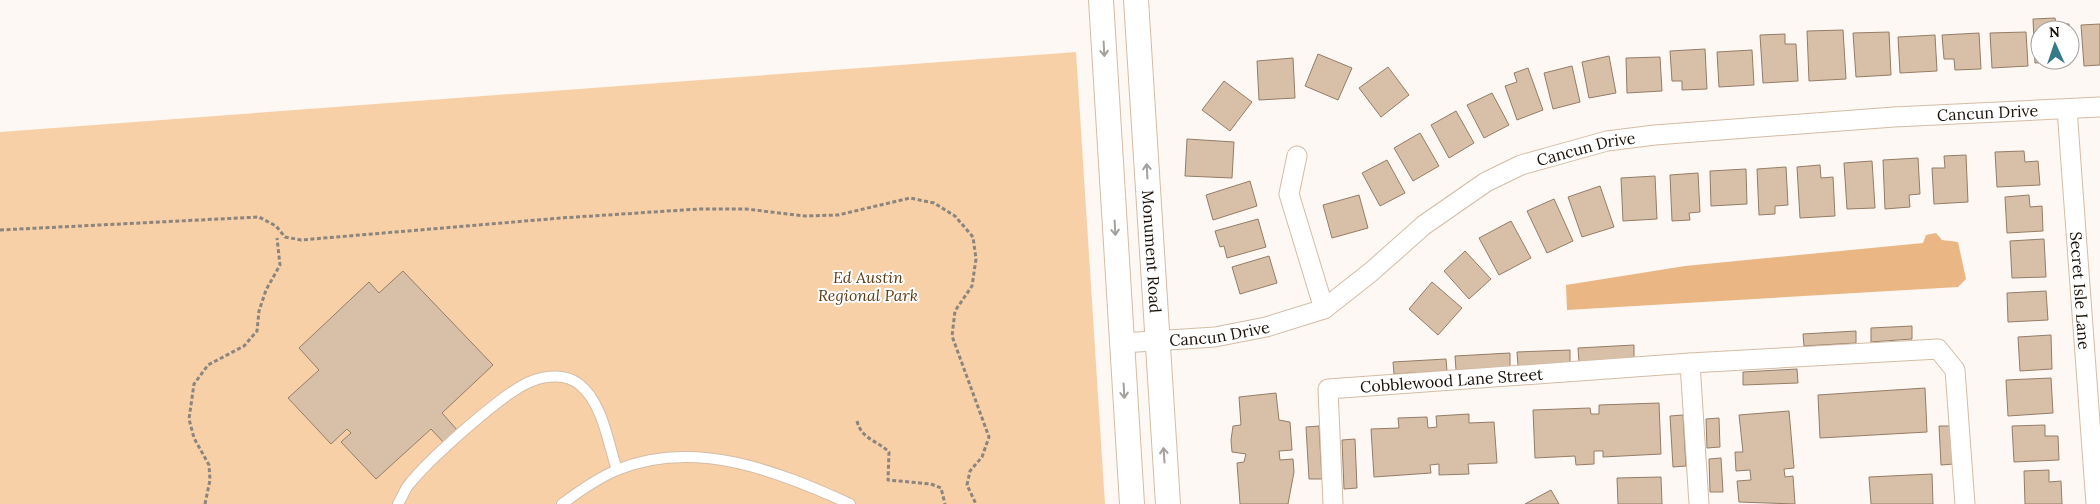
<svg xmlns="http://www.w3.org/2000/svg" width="2100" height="504" font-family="Lora,serif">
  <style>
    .green { fill: #f8d0a8 }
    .water { fill: #e9b684 }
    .building { fill: #d8bfa8; stroke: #947d67 }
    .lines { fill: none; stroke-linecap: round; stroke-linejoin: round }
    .service-casing { stroke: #d4bca5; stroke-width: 12 }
    .minor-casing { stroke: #d4bca5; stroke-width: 21 }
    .tertiary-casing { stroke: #d4bca5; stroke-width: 26 }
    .path { stroke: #8c857e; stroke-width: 3; stroke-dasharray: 4 2.5; stroke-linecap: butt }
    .service { stroke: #fff; stroke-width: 10 }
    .minor { stroke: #fff; stroke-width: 19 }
    .tertiary { stroke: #fff; stroke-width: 24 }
    .oneway { stroke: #a3a09d }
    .labels { text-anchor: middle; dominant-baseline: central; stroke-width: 4; stroke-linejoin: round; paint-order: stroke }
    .street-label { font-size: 16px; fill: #1a1209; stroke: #fff }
    .park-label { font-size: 16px; font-style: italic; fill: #5e3c15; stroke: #fff }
  </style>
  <rect width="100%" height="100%" fill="#fdf8f3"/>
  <polygon class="green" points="1076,52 1105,504 0,504 0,132"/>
  <polygon class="water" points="1936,233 1942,240 1958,242 1966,279 1958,287 1567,310 1566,285 1685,266 1923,243 1926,235"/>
  <g class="building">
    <polygon points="2055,18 2056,24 2069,24 2069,30 2040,30 2040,60 2070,60 2070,41 2071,61 2035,63 2033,19"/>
    <polygon points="2100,24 2100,65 2084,66 2081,25"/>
    <polygon points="1843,30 1846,79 1809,81 1807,31"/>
    <polygon points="1889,32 1891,75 1856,77 1853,33"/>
    <polygon points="2026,32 2028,66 1992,68 1990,33"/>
    <polygon points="1979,33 1981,69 1955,70 1954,59 1944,59 1942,35"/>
    <polygon points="1785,34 1785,44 1796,44 1798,81 1763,83 1760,35"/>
    <polygon points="1935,35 1937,71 1900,73 1898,37"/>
    <polygon points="1705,49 1707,89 1682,90 1682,81 1672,81 1670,51"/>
    <polygon points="1752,50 1754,85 1719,87 1717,52"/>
    <polygon points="1318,54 1352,68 1338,100 1305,86"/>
    <polygon points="1609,56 1616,93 1589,98 1582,62"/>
    <polygon points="1660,57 1662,91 1627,93 1626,58"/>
    <polygon points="1293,58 1295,98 1259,100 1257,61"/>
    <polygon points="1572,66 1580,102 1553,109 1544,73"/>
    <polygon points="1388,67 1409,95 1381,117 1359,88"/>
    <polygon points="1528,68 1543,110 1517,120 1505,86 1517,82 1514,73"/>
    <polygon points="1224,81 1252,102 1230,131 1202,110"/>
    <polygon points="1492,93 1509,125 1484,138 1467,105"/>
    <polygon points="1456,111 1474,143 1449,158 1431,125"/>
    <polygon points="1420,133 1439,166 1413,181 1394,148"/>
    <polygon points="1187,139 1234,142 1232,178 1185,176"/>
    <polygon points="2024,151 2025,162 2038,161 2040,185 1997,187 1995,152"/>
    <polygon points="1966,155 1968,202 1934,204 1932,168 1945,168 1944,156"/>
    <polygon points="1918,158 1920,194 1909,195 1910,207 1885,209 1883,160"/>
    <polygon points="1387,160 1405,193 1380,206 1362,173"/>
    <polygon points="1872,161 1875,208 1847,209 1844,163"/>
    <polygon points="1820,165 1821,178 1833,177 1835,216 1800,218 1797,167"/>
    <polygon points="1786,167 1788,205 1775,206 1775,214 1759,215 1757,169"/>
    <polygon points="1746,169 1747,204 1711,206 1710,171"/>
    <polygon points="1698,173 1700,212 1689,213 1690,220 1672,221 1670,175"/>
    <polygon points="1655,176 1657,219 1623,221 1621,178"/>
    <polygon points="1250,181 1257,206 1213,220 1206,195"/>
    <polygon points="1600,186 1614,227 1582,237 1568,197"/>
    <polygon points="1359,195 1368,228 1332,238 1323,205"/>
    <polygon points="2029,195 2030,207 2042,206 2043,231 2007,233 2005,197"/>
    <polygon points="1554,199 1573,241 1547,253 1527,211"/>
    <polygon points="1258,219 1266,247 1227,258 1224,246 1220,247 1215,231"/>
    <polygon points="1511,221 1531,258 1499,275 1479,238"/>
    <polygon points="2044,239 2046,277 2012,278 2010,241"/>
    <polygon points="1465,251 1491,279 1469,299 1444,271"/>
    <polygon points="1269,256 1277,283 1240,294 1232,267"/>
    <polygon points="403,271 493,365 442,413 458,431 445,444 431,429 376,479 341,442 351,433 347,429 331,444 288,398 319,370 299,348 369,282 379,293"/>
    <polygon points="1432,282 1462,308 1438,335 1409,309"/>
    <polygon points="2046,291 2048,320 2008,322 2007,293"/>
    <polygon points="1912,326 1912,339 1871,342 1871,328"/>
    <polygon points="1856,331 1856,343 1804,346 1803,334"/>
    <polygon points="2051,335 2052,369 2020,371 2018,337"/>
    <polygon points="1634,345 1634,359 1579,362 1578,348"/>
    <polygon points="1570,350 1570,363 1518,366 1517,352"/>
    <polygon points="1510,353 1510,367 1456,370 1455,356"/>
    <polygon points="1446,359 1447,371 1394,374 1393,362"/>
    <polygon points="1797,369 1798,383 1743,385 1743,372"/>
    <polygon points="2051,378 2053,413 2008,416 2006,380"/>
    <polygon points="1925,388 1927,432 1820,438 1818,395"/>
    <polygon points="1276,393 1279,420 1290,422 1292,450 1279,451 1280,460 1293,459 1294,472 1288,504 1240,504 1237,463 1244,462 1246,454 1232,452 1231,440 1233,426 1241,425 1239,397"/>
    <polygon points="1659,403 1661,454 1603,457 1603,451 1594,451 1594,464 1576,465 1575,456 1535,458 1533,410 1590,408 1591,414 1599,414 1599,405"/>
    <polygon points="1789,411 1794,468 1784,469 1785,477 1793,476 1795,504 1739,502 1737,481 1751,480 1750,470 1736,471 1735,452 1743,452 1739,415"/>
    <polygon points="1469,414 1469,423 1494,422 1497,463 1468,464 1469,474 1439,475 1439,464 1430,465 1431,473 1374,477 1371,429 1399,428 1398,418 1427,417 1428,428 1437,427 1436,416"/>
    <polygon points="1683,415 1686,466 1673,467 1670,416"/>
    <polygon points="1719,418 1720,447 1707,448 1706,419"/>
    <polygon points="2045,425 2045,436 2058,436 2059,460 2014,462 2012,426"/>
    <polygon points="1319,426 1322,479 1309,479 1306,427"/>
    <polygon points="1939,426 1952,426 1954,464 1941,465"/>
    <polygon points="1355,439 1357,488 1344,489 1342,440"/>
    <polygon points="1721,458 1723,492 1710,492 1709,459"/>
    <polygon points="2049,470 2049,482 2061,481 2062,504 2025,504 2024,471"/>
    <polygon points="1932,474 1933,504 1871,504 1869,477"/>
    <polygon points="1661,477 1662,504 1618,504 1617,478"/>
    <polygon points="1551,490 1559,504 1525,504"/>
  </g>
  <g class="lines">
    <defs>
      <g id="service">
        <path d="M398,504C401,499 404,492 407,487C426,462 504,391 532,381C547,375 566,374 579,384C603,403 608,443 617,470"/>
        <path d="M562,504C578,492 598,478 617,470C695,438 778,471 850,504"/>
      </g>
      <g id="minor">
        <path id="s1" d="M2067,109L2096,504"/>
        <polyline points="1297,156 1289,194 1324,309"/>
        <path id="s2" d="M1122,343L1215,337L1266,327L1324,309L1371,272L1424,225L1486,182L1521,165L1607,141L1655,135L1894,117L2100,107"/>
        <polyline points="1690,363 1938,349 1955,370 1965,504"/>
        <path id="s3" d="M1333,504L1328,389L1690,363L1699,504"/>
      </g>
      <g id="tertiary">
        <polyline points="1101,0 1132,504"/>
        <path id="s4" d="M1136,0L1168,504"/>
      </g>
    </defs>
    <use href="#service" class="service-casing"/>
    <use href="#minor" class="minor-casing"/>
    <use href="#tertiary" class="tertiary-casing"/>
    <g class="path">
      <polyline points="0,230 259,217 276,226 285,237 301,240 561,218 699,209 746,209 805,216 838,215 910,198 934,203 955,216 973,237 976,259 972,286 955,311 952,336 989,437 982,457 970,471 967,485 976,504"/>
      <path d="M857,421C862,440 877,440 889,452L888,480L931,484L941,488L945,504"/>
      <polyline points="205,504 210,480 209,465 194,438 189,419 194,384 208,365 244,346 257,331 259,311 266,290 280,265 277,238"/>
    </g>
    <use href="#service" class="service"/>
    <use href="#minor" class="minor"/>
    <use href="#tertiary" class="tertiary"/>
  </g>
  <defs><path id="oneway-shaft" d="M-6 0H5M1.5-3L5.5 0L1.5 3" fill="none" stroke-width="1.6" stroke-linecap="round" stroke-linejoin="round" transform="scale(1.25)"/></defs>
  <g class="oneway">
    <use href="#oneway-shaft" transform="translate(1104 49) rotate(87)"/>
    <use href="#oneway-shaft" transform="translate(1147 171) rotate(-93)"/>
    <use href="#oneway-shaft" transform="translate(1115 228) rotate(87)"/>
    <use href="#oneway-shaft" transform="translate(1124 391) rotate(87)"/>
    <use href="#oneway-shaft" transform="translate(1164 455) rotate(-94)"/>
  </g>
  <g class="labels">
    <g class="street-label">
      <text stroke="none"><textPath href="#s2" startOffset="922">Cancun Drive</textPath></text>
      <text stroke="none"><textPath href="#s2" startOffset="518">Cancun Drive</textPath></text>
      <text stroke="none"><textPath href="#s4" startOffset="252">Monument Road</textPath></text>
      <text stroke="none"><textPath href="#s1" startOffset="182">Secret Isle Lane</textPath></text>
      <text stroke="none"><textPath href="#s2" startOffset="98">Cancun Drive</textPath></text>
      <text stroke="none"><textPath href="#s3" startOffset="239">Cobblewood Lane Street</textPath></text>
    </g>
    <g class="park-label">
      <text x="868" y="277">Ed Austin<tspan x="868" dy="18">Regional Park</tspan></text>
    </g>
  </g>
  <g transform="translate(2055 45) rotate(357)"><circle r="24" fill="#ffffff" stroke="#a3a09d"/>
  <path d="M0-4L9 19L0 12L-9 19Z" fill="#367989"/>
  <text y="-8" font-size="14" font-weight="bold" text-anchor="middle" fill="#1a1209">N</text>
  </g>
</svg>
